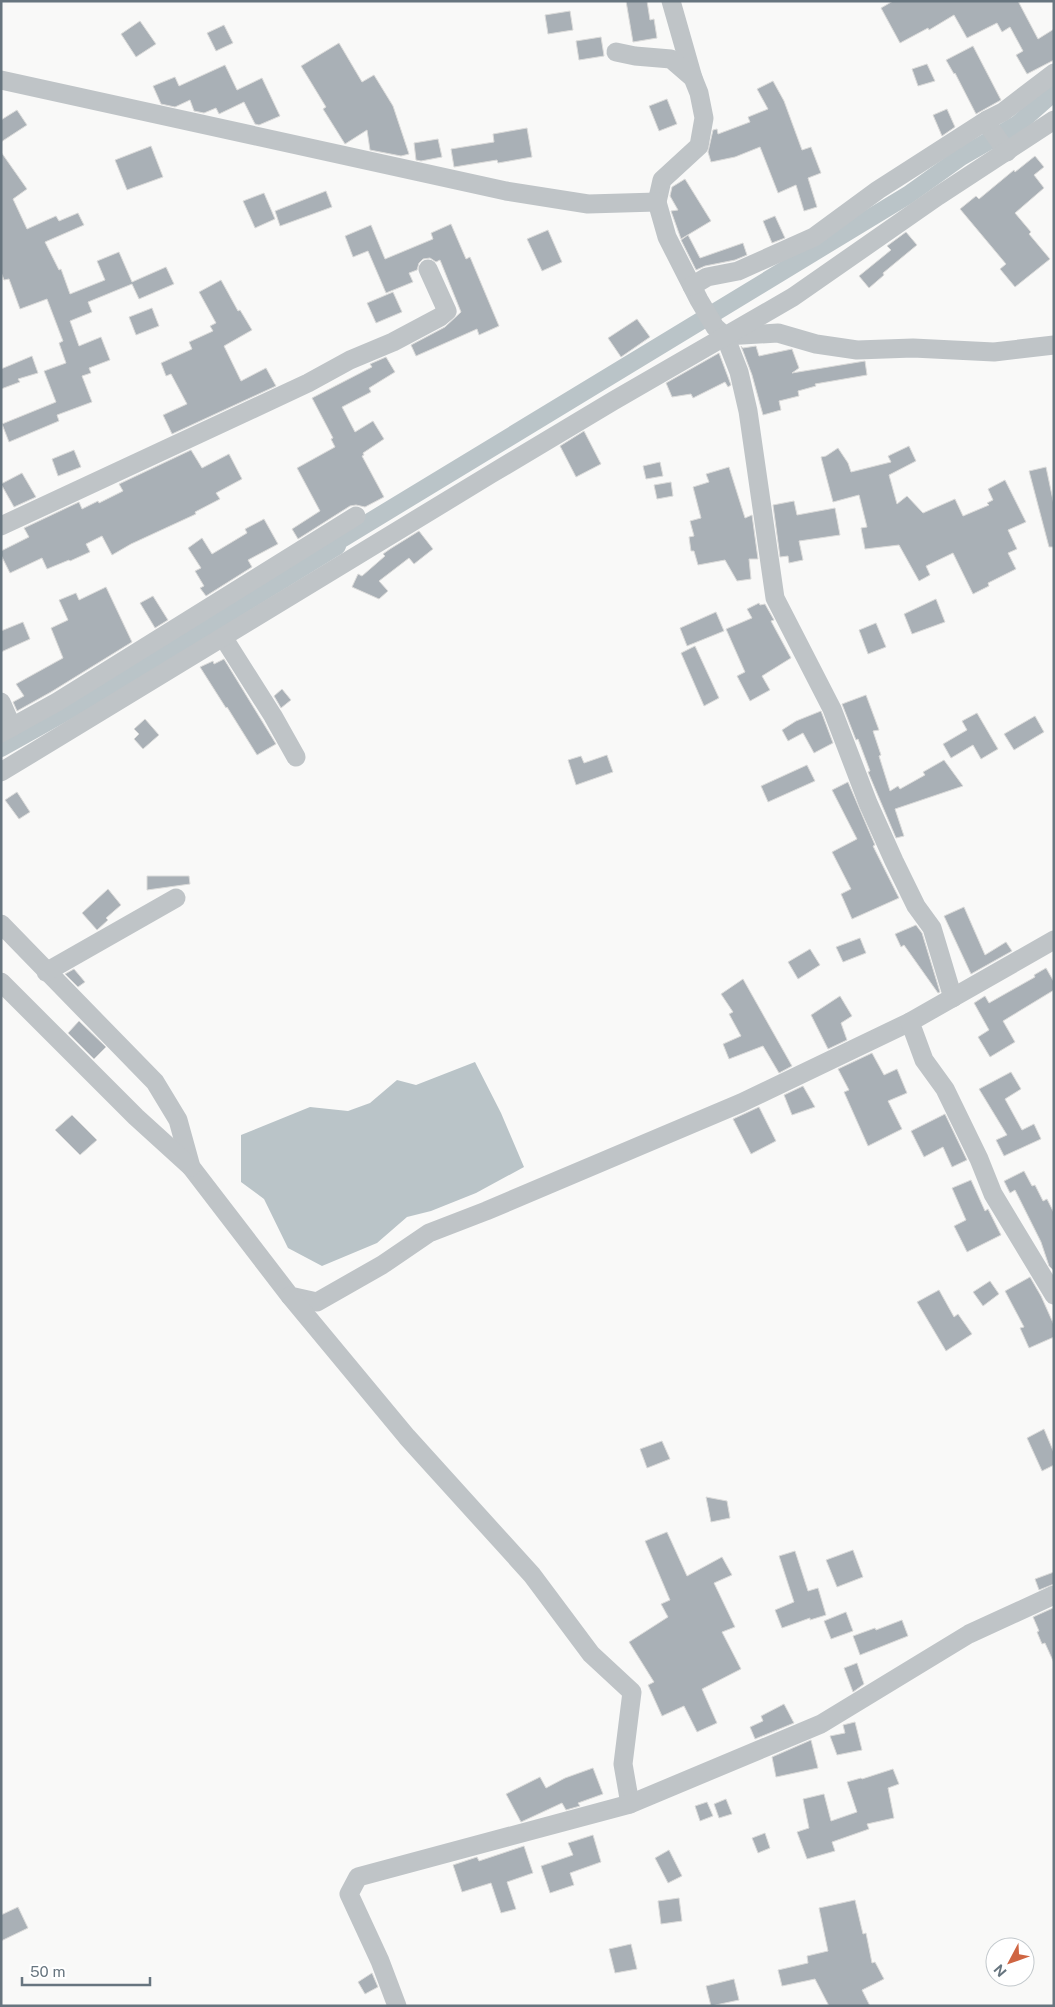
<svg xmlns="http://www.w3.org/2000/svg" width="1055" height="2007" font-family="'Public Sans',sans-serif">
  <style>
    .water { fill: #bac4c8 }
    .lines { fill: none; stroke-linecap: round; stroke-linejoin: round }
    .canal { stroke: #bac4c8; stroke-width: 18 }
    .building { fill: #a9b0b6; stroke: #dbdbda }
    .street { stroke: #bfc4c7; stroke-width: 19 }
  </style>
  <rect width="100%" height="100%" fill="#f9f9f8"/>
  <polygon class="water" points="475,1062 501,1113 524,1167 476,1193 431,1211 407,1217 377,1243 322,1266 288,1248 264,1199 241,1182 241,1135 310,1107 348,1111 370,1103 397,1080 416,1085"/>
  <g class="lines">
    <g class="canal">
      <polyline points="325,549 908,195 961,157 1018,124 1054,92"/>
      <polyline points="1,748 94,696 337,546"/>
    </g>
  </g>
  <g class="building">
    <polygon points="626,1 647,1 650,20 654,19 657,38 633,42"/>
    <polygon points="893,1 1018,1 1038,39 1054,29 1054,60 1027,74 1016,55 1023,51 1010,27 1002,32 997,23 967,38 954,15 929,30 928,28 900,43 881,8"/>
    <polygon points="570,11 573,30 548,34 545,15"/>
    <polygon points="140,21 156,44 136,57 121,34"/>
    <polygon points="224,25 233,43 216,51 207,33"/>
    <polygon points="601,37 604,56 579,60 576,41"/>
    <polygon points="339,43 362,82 374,75 393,106 409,154 401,156 370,150 367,130 345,144 323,109 326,107 301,66"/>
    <polygon points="973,46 1001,100 976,114 955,73 954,74 946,60"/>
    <polygon points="927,64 935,81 918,86 912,69"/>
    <polygon points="225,65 237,90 262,78 280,116 259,125 255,124 244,102 219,114 216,108 204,113 194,111 190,100 175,107 161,104 153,86 175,77 179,86"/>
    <polygon points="773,81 784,101 802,150 811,147 821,173 808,178 817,207 804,211 796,185 778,193 760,147 735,157 711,162 708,152 713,130 717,129 718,134 750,122 748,117 768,109 757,89"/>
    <polygon points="667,99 677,124 659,131 649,106"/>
    <polygon points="947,109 955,127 942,136 933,115"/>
    <polygon points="17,110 27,125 1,142 1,120"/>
    <polygon points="527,128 532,157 498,163 497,160 454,167 451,149 494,142 493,134"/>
    <polygon points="438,139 442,157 421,161 416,160 414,143"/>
    <polygon points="151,146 163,177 127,190 115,160"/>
    <polygon points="1,152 27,189 13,199 27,229 56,216 59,221 78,213 84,225 45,242 59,270 61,269 70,294 105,280 97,261 119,252 132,282 166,267 174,284 139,299 132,284 88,302 92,312 70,321 79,346 101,337 110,360 89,368 91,373 82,376 92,402 57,415 59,421 9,442 2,424 56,402 44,371 66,363 59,343 63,341 47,299 20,309 9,279 4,280 1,272"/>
    <polygon points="1035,156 1044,167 1034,175 1044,188 1015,213 1031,232 1029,234 1050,259 1015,287 1000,269 1006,264 960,209 976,196 979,199 1014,170 1015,172"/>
    <polygon points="685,179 711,221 681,239 671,211 678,210 670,196 672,187"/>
    <polygon points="326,191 332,207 280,226 275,211"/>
    <polygon points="264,193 275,219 255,228 243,201"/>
    <polygon points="775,216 785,238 772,243 763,221"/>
    <polygon points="451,224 466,259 470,257 499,326 479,335 477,329 416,356 411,345 445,327 461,312 440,260 436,262 430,258 423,259 419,263 417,270 409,273 413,282 386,293 368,251 353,257 345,236 371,225 385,259 433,239 431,233"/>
    <polygon points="548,230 562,262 542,271 527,239"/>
    <polygon points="906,232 917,245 883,273 884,275 869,288 859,276 891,250 887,246"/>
    <polygon points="688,235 700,258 743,243 747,255 735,260 705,266 696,270 681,240"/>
    <polygon points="221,280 238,311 240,310 252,330 224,346 241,381 266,368 276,386 172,434 163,415 187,404 171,374 166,376 161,363 192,349 189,342 213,331 210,326 216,323 199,292"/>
    <polygon points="393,292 402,312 376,323 367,303"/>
    <polygon points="152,308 159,326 136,335 129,317"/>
    <polygon points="637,319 650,337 621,357 608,338"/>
    <polygon points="741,346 743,348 756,346 759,356 792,349 799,368 792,373 865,361 867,375 815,384 816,386 798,391 799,396 779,401 781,410 763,415 752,375"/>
    <polygon points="719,353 731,385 728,387 725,382 693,398 691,394 672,397 666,383"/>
    <polygon points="32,356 38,373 18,379 20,382 1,389 1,369"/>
    <polygon points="386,357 395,372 369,388 371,392 342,407 355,432 373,421 384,439 363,453 364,455 362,456 384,497 365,507 356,505 350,506 298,539 292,529 320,511 297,468 335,447 331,439 333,438 312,398 372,367 370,364"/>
    <polygon points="584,431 601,464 576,477 560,446"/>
    <polygon points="909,446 916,461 889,475 897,504 907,496 923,513 955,499 963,516 989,505 987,503 993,500 988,489 1005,480 1026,522 1008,530 1017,549 1008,553 1016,569 988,583 989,586 973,594 953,553 926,566 930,575 919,581 899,545 865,549 861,528 867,527 859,495 833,502 821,457 826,456 838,448 848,463 851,472 891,462 888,456"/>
    <polygon points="74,450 81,467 58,476 52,459"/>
    <polygon points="191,450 202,468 229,454 242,479 216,493 220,499 195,512 196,514 131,544 112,555 102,536 86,544 90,552 70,561 69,560 47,569 42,558 10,573 1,555 1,551 29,537 24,528 79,502 82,509 98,501 99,503 123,491 119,484"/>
    <polygon points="660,462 663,476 646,479 643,466"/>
    <polygon points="729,467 745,518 752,515 758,559 749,559 751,579 737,581 725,560 698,565 694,551 691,551 689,537 694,536 690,521 701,518 693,487 709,482 706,474"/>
    <polygon points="1046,467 1054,505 1054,547 1049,547 1029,471"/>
    <polygon points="22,473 36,497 14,507 1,484"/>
    <polygon points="671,482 673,496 657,499 654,485"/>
    <polygon points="794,501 797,515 835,508 840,535 799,541 803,560 789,563 788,556 780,557 773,505"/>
    <polygon points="264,519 278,544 248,560 252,567 206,596 200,588 204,586 195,571 201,568 188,548 202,538 212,554 247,533 245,529"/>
    <polygon points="419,531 433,549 414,564 409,558 379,581 388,591 379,599 352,587 358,574 362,576 385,556 383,554 390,549"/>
    <polygon points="106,587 132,642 51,692 17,711 13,702 24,696 16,684 63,658 51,628 68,620 59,600 76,593 79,600"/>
    <polygon points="153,596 168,620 155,628 140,603"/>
    <polygon points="936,599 945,622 912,634 904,614"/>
    <polygon points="759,603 760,605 765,604 774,620 771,621 791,658 762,676 770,690 750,701 737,676 745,672 726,629 752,618 747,609"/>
    <polygon points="716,612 724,631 687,646 680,628"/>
    <polygon points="23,622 30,639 1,652 1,631"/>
    <polygon points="876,623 886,647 868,654 859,630"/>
    <polygon points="695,646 719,698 704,706 681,653"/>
    <polygon points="224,659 276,744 257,755 227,707 226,708 200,667 213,661 214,664"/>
    <polygon points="282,689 291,700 281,708 274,696"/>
    <polygon points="866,695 879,730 873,731 881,755 879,756 890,791 898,786 900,789 925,775 923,772 944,760 963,786 895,809 904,836 896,838 868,772 870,771 858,739 856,740 842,704"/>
    <polygon points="821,711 833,743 814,753 803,733 788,741 782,730 796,721"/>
    <polygon points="977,713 998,749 981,759 973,745 951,758 943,744 967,730 962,721"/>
    <polygon points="1035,716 1044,732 1014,750 1004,734"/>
    <polygon points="145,719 159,735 143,749 134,739 139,734 134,729"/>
    <polygon points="607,755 613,772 576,785 568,760 581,756 584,763"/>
    <polygon points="807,765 815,781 768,802 761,786"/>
    <polygon points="848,782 875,845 873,846 899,898 852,919 841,894 851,889 832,852 857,839 832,790"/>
    <polygon points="17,792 30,812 19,819 5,800"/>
    <polygon points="147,876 189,876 190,884 147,890"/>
    <polygon points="108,889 121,905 106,918 108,920 97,930 82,913"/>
    <polygon points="964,907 985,955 1006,942 1012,951 971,974 944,916"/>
    <polygon points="916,925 922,933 940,992 938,993 904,945 901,947 895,934"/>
    <polygon points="860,938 866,953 843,962 836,947"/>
    <polygon points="810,949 820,965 798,979 788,962"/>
    <polygon points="1046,968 1054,982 1054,990 1003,1021 1015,1042 990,1057 978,1037 989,1030 974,1003 985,996 989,1003 1035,977 1034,975"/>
    <polygon points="74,969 85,982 78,987 65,974"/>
    <polygon points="743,979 792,1066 779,1073 763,1046 729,1059 723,1044 741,1036 729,1014 733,1012 721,994"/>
    <polygon points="840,996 852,1016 841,1023 847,1040 828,1049 811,1015"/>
    <polygon points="79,1021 106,1047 94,1059 68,1033"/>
    <polygon points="872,1053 884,1075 897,1069 907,1093 888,1101 902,1129 868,1146 844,1092 849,1090 838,1069"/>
    <polygon points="1011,1072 1021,1089 1005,1099 1022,1130 1034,1124 1041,1139 1004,1156 996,1140 1007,1135 979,1089"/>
    <polygon points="803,1086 815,1107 792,1115 784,1095"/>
    <polygon points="759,1107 776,1141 751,1154 733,1119"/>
    <polygon points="945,1114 967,1160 952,1167 943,1147 924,1157 911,1131"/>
    <polygon points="72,1115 97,1140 80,1155 55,1130"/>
    <polygon points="1024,1171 1032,1186 1035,1185 1043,1201 1047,1199 1054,1213 1054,1271 1049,1266 1041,1242 1015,1190 1010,1193 1004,1181"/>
    <polygon points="971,1180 985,1211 988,1209 1001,1235 967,1252 954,1226 966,1220 952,1188"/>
    <polygon points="1030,1277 1041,1296 1054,1325 1054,1337 1029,1348 1020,1328 1024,1327 1005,1291"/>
    <polygon points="990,1281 999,1294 983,1306 973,1292"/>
    <polygon points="939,1290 954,1317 958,1314 972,1334 946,1351 917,1302"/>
    <polygon points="1044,1429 1054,1453 1054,1465 1042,1471 1027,1438"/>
    <polygon points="662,1441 670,1459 647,1468 640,1449"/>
    <polygon points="706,1497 727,1501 730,1518 711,1522"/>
    <polygon points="667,1532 687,1576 722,1557 732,1575 714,1583 735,1627 722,1632 741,1669 702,1689 717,1723 697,1732 684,1706 662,1716 648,1685 654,1682 629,1642 668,1617 661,1604 670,1600 645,1541"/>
    <polygon points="853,1550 863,1577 837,1587 826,1560"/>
    <polygon points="795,1551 808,1591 818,1588 826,1615 810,1620 810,1618 782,1628 775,1610 794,1602 779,1556"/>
    <polygon points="1054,1572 1054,1584 1039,1590 1035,1579"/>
    <polygon points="1053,1608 1054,1610 1054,1663 1045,1643 1042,1644 1037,1632 1039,1631 1033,1617"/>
    <polygon points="846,1612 853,1631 831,1639 824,1621"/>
    <polygon points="902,1620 908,1636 860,1655 853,1636 875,1628 876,1630"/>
    <polygon points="857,1663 864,1684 853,1692 844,1668"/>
    <polygon points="784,1704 794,1723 755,1739 750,1727 763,1721 761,1716"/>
    <polygon points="855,1722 862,1750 837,1755 830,1736 845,1733 843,1725"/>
    <polygon points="811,1740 818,1768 776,1777 772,1757"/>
    <polygon points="593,1768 603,1794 578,1803 580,1806 566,1810 562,1803 521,1822 506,1794 540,1777 546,1788 565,1778"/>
    <polygon points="893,1769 899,1784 888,1788 894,1818 867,1824 869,1829 832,1842 835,1851 807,1859 797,1832 809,1828 803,1799 824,1794 831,1821 857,1812 847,1782 861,1778 862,1779"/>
    <polygon points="726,1799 732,1814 719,1818 714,1804"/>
    <polygon points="707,1802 713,1816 700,1821 695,1806"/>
    <polygon points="765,1833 770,1848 758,1853 752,1838"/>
    <polygon points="593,1835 601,1862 570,1873 574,1885 550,1893 541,1866 573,1855 568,1843"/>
    <polygon points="524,1846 533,1873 507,1882 516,1909 501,1913 491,1883 462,1892 453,1865 477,1857 479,1861"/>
    <polygon points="669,1850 682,1876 668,1883 655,1858"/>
    <polygon points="679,1898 682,1921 661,1924 658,1901"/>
    <polygon points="855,1900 863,1934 866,1933 872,1963 875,1962 884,1979 862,1990 870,2006 829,2006 815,1979 782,1986 778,1970 808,1963 807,1956 828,1951 819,1908"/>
    <polygon points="18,1907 28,1928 1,1941 1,1915"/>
    <polygon points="631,1944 637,1969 615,1973 609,1949"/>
    <polygon points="372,1973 378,1987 365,1994 358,1982"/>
    <polygon points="734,1979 739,2000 711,2006 706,1986"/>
  </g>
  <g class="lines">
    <g class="street">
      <polyline points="671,1 693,78"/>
      <polyline points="616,52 635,56 671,59 693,78 699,93 704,118 699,146 662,180 657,202"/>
      <polyline points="1,80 506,191 588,204 657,202 667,237 699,300 715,327 725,336 778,333 816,344 857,350 913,348 994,352 1054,345"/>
      <polyline points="987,120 988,125 1007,152"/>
      <polyline points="692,286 707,277 738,271 814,237 878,190 987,120 1003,112 1054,73"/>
      <polyline points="725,336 739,372 748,411 775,598 832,709 868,803 894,861 916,906 932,928 953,998"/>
      <polyline points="1,526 308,383 350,360 393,342 440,317 447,311 428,269"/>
      <polyline points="223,637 273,716 296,757"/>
      <polyline points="1,702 12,727"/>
      <polyline points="1,733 57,702 356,516"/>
      <polyline points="1,772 491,474 613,401 793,297 938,196 1054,120"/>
      <polyline points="1,924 155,1082 178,1120 191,1167 290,1296 317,1302 382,1265 429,1233 486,1211 741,1103 910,1022"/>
      <polyline points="1054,940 910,1022 924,1060 945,1089 979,1159 993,1194 1054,1295"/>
      <polyline points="46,972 176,898"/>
      <polyline points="1,982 136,1117 191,1167"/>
      <polyline points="290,1296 407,1437 532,1575 591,1654 632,1692 623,1764 630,1804"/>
      <polyline points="397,2006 380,1961 349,1894 358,1877 630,1804 821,1724 969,1634 1054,1595"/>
    </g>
  </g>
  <rect width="1055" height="2007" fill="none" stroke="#67757f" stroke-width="5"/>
  <g transform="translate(1010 1962) rotate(229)"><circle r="24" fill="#ffffff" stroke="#c2c8cc"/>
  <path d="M0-4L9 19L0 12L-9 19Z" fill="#cf6542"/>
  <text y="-8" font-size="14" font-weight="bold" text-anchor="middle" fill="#67757f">N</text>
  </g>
  <path d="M22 1977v8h128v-8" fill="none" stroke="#67757f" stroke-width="2.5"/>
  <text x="30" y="1977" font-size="15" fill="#67757f" stroke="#ffffff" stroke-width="4" paint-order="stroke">50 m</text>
</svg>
